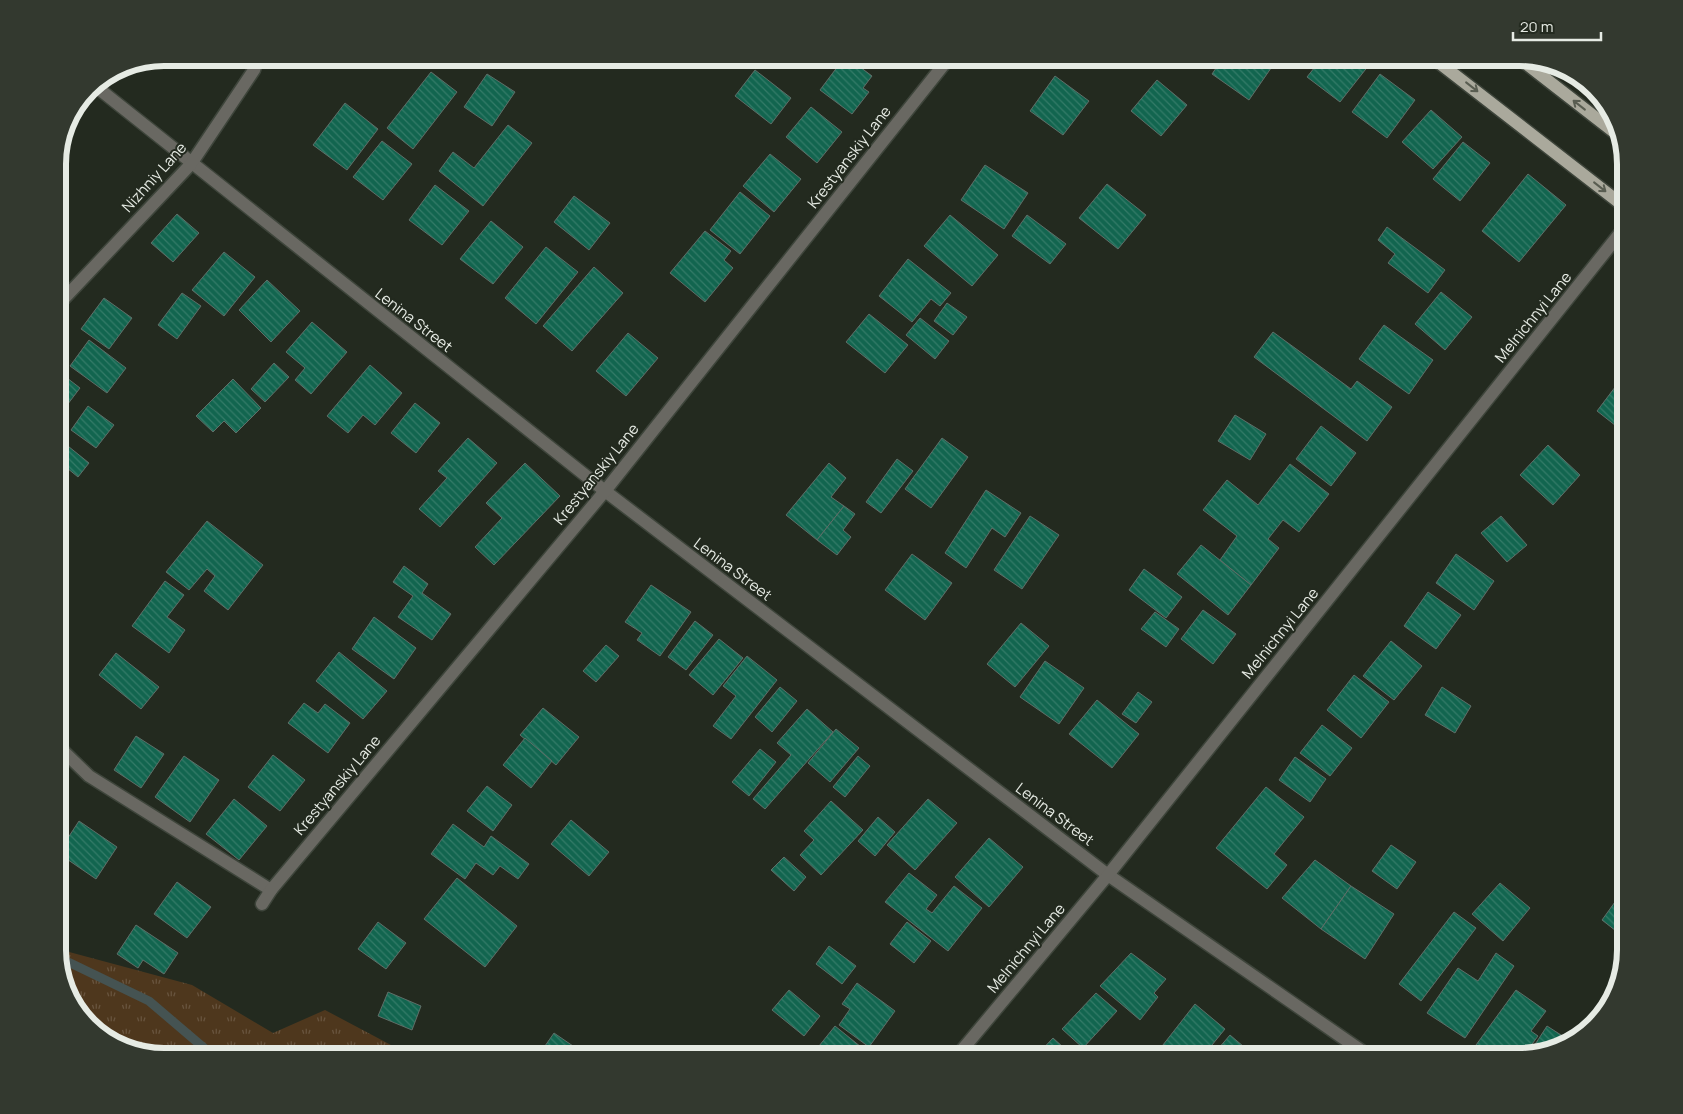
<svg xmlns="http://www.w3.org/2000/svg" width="1683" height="1114" font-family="Manrope,sans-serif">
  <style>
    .grass { fill: url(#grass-tufts) }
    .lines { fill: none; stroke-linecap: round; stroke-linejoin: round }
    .stream { stroke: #455352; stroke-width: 9 }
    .building { fill: url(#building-back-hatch); stroke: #5f6e68 }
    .minor-casing { stroke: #3e453b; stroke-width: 15 }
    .major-casing { stroke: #3e453b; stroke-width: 15 }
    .minor { stroke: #696862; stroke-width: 12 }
    .major { stroke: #aaa99c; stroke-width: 12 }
    .oneway { stroke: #595d51 }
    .labels { text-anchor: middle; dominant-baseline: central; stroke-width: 4; stroke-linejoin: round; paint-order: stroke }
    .street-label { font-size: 15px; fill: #e6ebe4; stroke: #232a1f }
    .rim { fill: none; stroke: #e6ebe4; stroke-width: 6 }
  </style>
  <defs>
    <pattern id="grass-tufts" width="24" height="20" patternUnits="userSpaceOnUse" patternTransform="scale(1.25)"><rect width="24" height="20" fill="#4e371d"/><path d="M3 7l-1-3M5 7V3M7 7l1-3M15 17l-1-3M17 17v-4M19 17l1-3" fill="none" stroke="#68543e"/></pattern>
    <pattern id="building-back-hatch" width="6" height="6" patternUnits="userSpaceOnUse" patternTransform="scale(1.25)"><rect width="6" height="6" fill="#12654f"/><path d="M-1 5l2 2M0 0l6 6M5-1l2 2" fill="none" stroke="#347b68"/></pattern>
  </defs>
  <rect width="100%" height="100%" fill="#232a1f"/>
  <polygon class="grass" points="58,949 192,985 273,1033 325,1010 391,1045 396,1056 164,1056 105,1039 72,1003 58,956"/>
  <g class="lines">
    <polyline class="stream" points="58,947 64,960 149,1001 210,1053 220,1056"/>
  </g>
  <g class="building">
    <polygon points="844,58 848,58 872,76 863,88 869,92 852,114 820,90"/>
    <polygon points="880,58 896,58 890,65"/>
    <polygon points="1102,58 1117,58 1111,65"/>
    <polygon points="1223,58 1278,58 1249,100 1212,74"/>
    <polygon points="1322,58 1360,58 1369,65 1340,102 1307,77"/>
    <polygon points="755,70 791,98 771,124 735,96"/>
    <polygon points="431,72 457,92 413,149 387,128"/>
    <polygon points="487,74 515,92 492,126 464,107"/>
    <polygon points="1380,74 1415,100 1387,138 1352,112"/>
    <polygon points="1055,76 1089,101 1063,135 1030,111"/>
    <polygon points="1157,80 1187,105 1161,136 1131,111"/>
    <polygon points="345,103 378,129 347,170 313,145"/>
    <polygon points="811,107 842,132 817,163 786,137"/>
    <polygon points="1431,110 1462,137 1433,169 1402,142"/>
    <polygon points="508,125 532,143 483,206 439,171 453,152 474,168"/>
    <polygon points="382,141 412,164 383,200 353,177"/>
    <polygon points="1463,142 1490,163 1460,201 1433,179"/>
    <polygon points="770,154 801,179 774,212 743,186"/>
    <polygon points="985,165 1028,193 1004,229 961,200"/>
    <polygon points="1528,174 1566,205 1519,262 1482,231"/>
    <polygon points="1107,184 1146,215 1118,249 1079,218"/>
    <polygon points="435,185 469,211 442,245 409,220"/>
    <polygon points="740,192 770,216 740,254 710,230"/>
    <polygon points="574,196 610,223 589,250 554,222"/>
    <polygon points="177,214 199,233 173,262 151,243"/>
    <polygon points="950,215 998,255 972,286 924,246"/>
    <polygon points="1027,215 1066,244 1050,264 1012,236"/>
    <polygon points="491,221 523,247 493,284 460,259"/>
    <polygon points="1387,227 1445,270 1428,293 1388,263 1395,254 1378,240"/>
    <polygon points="705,231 731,251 724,260 733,268 705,302 670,273"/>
    <polygon points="546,247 578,272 536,324 505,298"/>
    <polygon points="224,252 255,277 224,316 192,290"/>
    <polygon points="908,259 951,293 940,306 931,299 912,322 879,296"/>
    <polygon points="594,267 623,293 572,351 543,326"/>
    <polygon points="267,280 300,311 271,342 239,310"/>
    <polygon points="1441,292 1472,317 1445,350 1415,324"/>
    <polygon points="182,293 201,306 177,339 158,325"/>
    <polygon points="104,298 132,318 109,349 81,329"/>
    <polygon points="947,303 967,317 953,335 934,321"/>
    <polygon points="869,314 908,345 885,373 846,342"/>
    <polygon points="920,318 949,341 935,359 906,335"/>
    <polygon points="312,322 347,352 311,394 295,380 305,368 286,352"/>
    <polygon points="1384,325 1433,360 1409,394 1359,359"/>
    <polygon points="1273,332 1351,389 1357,381 1392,407 1367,441 1254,357"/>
    <polygon points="628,333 658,358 626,396 596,371"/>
    <polygon points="89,340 126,368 107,393 70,366"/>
    <polygon points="274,363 289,377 265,402 251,389"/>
    <polygon points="370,365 402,393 375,425 363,415 348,433 327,416"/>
    <polygon points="58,371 80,388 58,417"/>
    <polygon points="1625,374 1625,433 1597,411"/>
    <polygon points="233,379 261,408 236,433 224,421 213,432 196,416"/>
    <polygon points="415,403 440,423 416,453 391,433"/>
    <polygon points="88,406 114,425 96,448 71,430"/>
    <polygon points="1235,415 1266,434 1250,460 1218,441"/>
    <polygon points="1321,426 1356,453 1331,486 1296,459"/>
    <polygon points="58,438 89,463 78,477 67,468 58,480"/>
    <polygon points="468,438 497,463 440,527 419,509 447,478 438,471"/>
    <polygon points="942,438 968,457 931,508 905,489"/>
    <polygon points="1548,445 1580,475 1553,505 1520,475"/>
    <polygon points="897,459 913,471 881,513 866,502"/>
    <polygon points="525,463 560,496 494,565 475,547 502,518 486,503"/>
    <polygon points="829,463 846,478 831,497 844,506 817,540 786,515"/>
    <polygon points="1290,464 1329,494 1299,532 1283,520 1268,539 1279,548 1251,585 1220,560 1237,536 1203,510 1227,480 1258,505"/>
    <polygon points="986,490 1021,513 1005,537 992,528 966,568 945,553"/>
    <polygon points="844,506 855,514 843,530 851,537 837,555 817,540"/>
    <polygon points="1030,516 1059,535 1022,589 994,570"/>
    <polygon points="1501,516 1527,545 1507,562 1481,533"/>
    <polygon points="207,521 263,565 228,610 204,591 215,576 207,569 189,590 166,572"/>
    <polygon points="1201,545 1251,585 1228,615 1177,574"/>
    <polygon points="912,554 952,583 925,620 885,590"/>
    <polygon points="1456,554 1494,581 1474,610 1436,583"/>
    <polygon points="404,566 428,584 422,593 451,614 432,640 398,617 413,596 393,582"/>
    <polygon points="1144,569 1182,597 1166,618 1129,590"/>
    <polygon points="165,581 184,595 167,617 185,630 169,653 132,626"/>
    <polygon points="651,585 691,612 660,656 637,640 642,633 625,622"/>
    <polygon points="1428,592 1461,615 1436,649 1404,626"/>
    <polygon points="1203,610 1236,634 1213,664 1181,639"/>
    <polygon points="1155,612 1179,629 1166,647 1141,629"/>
    <polygon points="374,617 416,648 394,679 352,649"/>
    <polygon points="695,621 713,635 686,670 668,657"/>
    <polygon points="1021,623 1049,646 1015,687 987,664"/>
    <polygon points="719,639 743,658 713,695 689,675"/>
    <polygon points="1391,641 1422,666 1394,700 1363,676"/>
    <polygon points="606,645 619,656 596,682 583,671"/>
    <polygon points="339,652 387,691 363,719 316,681"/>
    <polygon points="116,653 159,687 141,709 99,675"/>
    <polygon points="747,656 777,680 731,739 713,726 736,696 723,686"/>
    <polygon points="1045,661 1084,688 1059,724 1020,697"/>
    <polygon points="1354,675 1389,702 1361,738 1327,710"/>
    <polygon points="780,687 797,701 772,732 755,717"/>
    <polygon points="1442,687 1471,706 1455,733 1425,715"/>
    <polygon points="1138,692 1152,702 1136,723 1122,714"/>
    <polygon points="1097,700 1139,734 1112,768 1069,734"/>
    <polygon points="304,703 318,713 325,704 350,723 328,753 288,723"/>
    <polygon points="543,708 579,737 556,765 520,735"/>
    <polygon points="807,709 833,732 765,809 753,799 791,755 777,743"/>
    <polygon points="1322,725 1352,748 1330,776 1300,753"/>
    <polygon points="836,729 859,748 830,782 808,763"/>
    <polygon points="136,736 164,754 141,788 114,770"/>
    <polygon points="525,738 552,761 531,788 503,765"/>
    <polygon points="760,749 776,762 749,796 732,782"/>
    <polygon points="273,755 305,780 280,811 248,787"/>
    <polygon points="184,756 219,780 190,822 155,797"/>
    <polygon points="858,756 870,766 845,797 833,787"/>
    <polygon points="1295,757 1326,779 1310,802 1279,780"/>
    <polygon points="487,786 512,805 493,831 467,811"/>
    <polygon points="1266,787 1304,817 1274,854 1287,865 1267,889 1216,848"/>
    <polygon points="234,799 267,826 239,860 206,834"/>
    <polygon points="928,799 957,823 915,870 887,845"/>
    <polygon points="831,801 863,830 821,875 800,855 814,840 804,831"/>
    <polygon points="878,817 895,832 875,856 858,841"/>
    <polygon points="571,820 609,852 589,876 551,844"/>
    <polygon points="79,821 117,847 96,879 58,853"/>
    <polygon points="453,824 484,847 491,836 529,864 518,879 500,866 493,875 476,863 465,879 431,854"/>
    <polygon points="989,838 1023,867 989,907 955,877"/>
    <polygon points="1391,845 1416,862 1397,889 1372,871"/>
    <polygon points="784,857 806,877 794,891 771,870"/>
    <polygon points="1315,860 1351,886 1321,929 1282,898"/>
    <polygon points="909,873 937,895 926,909 932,913 954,886 982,908 948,951 885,902"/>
    <polygon points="457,878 517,926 485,967 424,919"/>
    <polygon points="177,882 211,907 187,938 154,914"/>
    <polygon points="1500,883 1530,908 1503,941 1472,914"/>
    <polygon points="1351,886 1394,914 1365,959 1321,929"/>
    <polygon points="1625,888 1625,938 1602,920"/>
    <polygon points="1454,912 1476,928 1421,1001 1399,984"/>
    <polygon points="378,922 406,943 386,969 358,949"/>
    <polygon points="907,922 931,941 914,963 890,944"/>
    <polygon points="136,925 178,953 164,974 143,960 138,968 117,954"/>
    <polygon points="829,946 856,966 842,984 816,964"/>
    <polygon points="1131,953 1166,979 1154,993 1158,997 1140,1020 1100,986"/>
    <polygon points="1496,953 1514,966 1465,1038 1427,1013 1458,968 1478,981"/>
    <polygon points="857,983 895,1011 869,1047 839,1025 850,1009 842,1004"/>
    <polygon points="789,990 820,1016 804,1036 772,1010"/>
    <polygon points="1516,990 1546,1011 1531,1031 1538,1036 1524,1055 1492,1056 1476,1045"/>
    <polygon points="388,992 421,1006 412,1030 378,1016"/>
    <polygon points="1096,993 1117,1011 1083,1048 1062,1029"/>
    <polygon points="1195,1004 1225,1029 1203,1056 1166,1056 1159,1050"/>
    <polygon points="835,1026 866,1051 861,1056 811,1056"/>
    <polygon points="1547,1026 1572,1042 1540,1051 1534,1046"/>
    <polygon points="554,1033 573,1046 566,1056 538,1056"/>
    <polygon points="1230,1035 1250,1052 1246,1056 1212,1056"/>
    <polygon points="1053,1038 1073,1056 1036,1056"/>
    <polygon points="772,1050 780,1056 767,1056"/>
  </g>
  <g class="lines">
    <defs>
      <g id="minor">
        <polyline points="94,85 605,491 1108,875 1369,1056"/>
        <polyline points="58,305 191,164 254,70 258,58"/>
        <polyline points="58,746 89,776 271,890"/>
        <polyline points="262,904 271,890 605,491 949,58"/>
        <polyline points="957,1056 1108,875 1625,227"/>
      </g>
      <g id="major">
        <polyline points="1433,58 1625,207"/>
        <polyline points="1519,58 1618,135"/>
      </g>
    </defs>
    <use href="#minor" class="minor-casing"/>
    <use href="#major" class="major-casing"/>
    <use href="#minor" class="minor"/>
    <use href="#major" class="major"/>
  </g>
  <defs><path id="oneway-shaft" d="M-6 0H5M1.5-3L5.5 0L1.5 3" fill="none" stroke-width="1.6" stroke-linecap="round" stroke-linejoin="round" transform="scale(1.25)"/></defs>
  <g class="oneway">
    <use href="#oneway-shaft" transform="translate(1472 87) rotate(38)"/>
    <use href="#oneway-shaft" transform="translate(1579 105) rotate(-142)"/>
    <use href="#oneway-shaft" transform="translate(1600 187) rotate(38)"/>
  </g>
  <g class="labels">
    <g class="street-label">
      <text transform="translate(849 157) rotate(-52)">Krestyanskiy Lane</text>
      <text transform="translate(154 177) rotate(-48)">Nizhniy Lane</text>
      <text transform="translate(1533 317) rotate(-51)">Melnichnyi Lane</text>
      <text transform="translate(414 320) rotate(38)">Lenina Street</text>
      <text transform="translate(596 474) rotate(-51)">Krestyanskiy Lane</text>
      <text transform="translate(733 569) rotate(37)">Lenina Street</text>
      <text transform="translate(1280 633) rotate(-51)">Melnichnyi Lane</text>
      <text transform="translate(337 785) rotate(-50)">Krestyanskiy Lane</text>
      <text transform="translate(1055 814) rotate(37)">Lenina Street</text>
      <text transform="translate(1026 948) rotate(-50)">Melnichnyi Lane</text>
    </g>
  </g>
  <path d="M0 0H1683V1114H0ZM164 66H1519A98 98 0 0 1 1617 164V950A98 98 0 0 1 1519 1048H164A98 98 0 0 1 66 950V164A98 98 0 0 1 164 66Z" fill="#33392f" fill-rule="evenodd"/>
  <path class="rim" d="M164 66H1519A98 98 0 0 1 1617 164V950A98 98 0 0 1 1519 1048H164A98 98 0 0 1 66 950V164A98 98 0 0 1 164 66Z"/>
  <path d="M1513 32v8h88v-8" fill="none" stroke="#e6ebe4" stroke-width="2.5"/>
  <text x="1520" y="32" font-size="15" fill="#e6ebe4" stroke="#232a1f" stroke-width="4" paint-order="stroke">20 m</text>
</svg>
